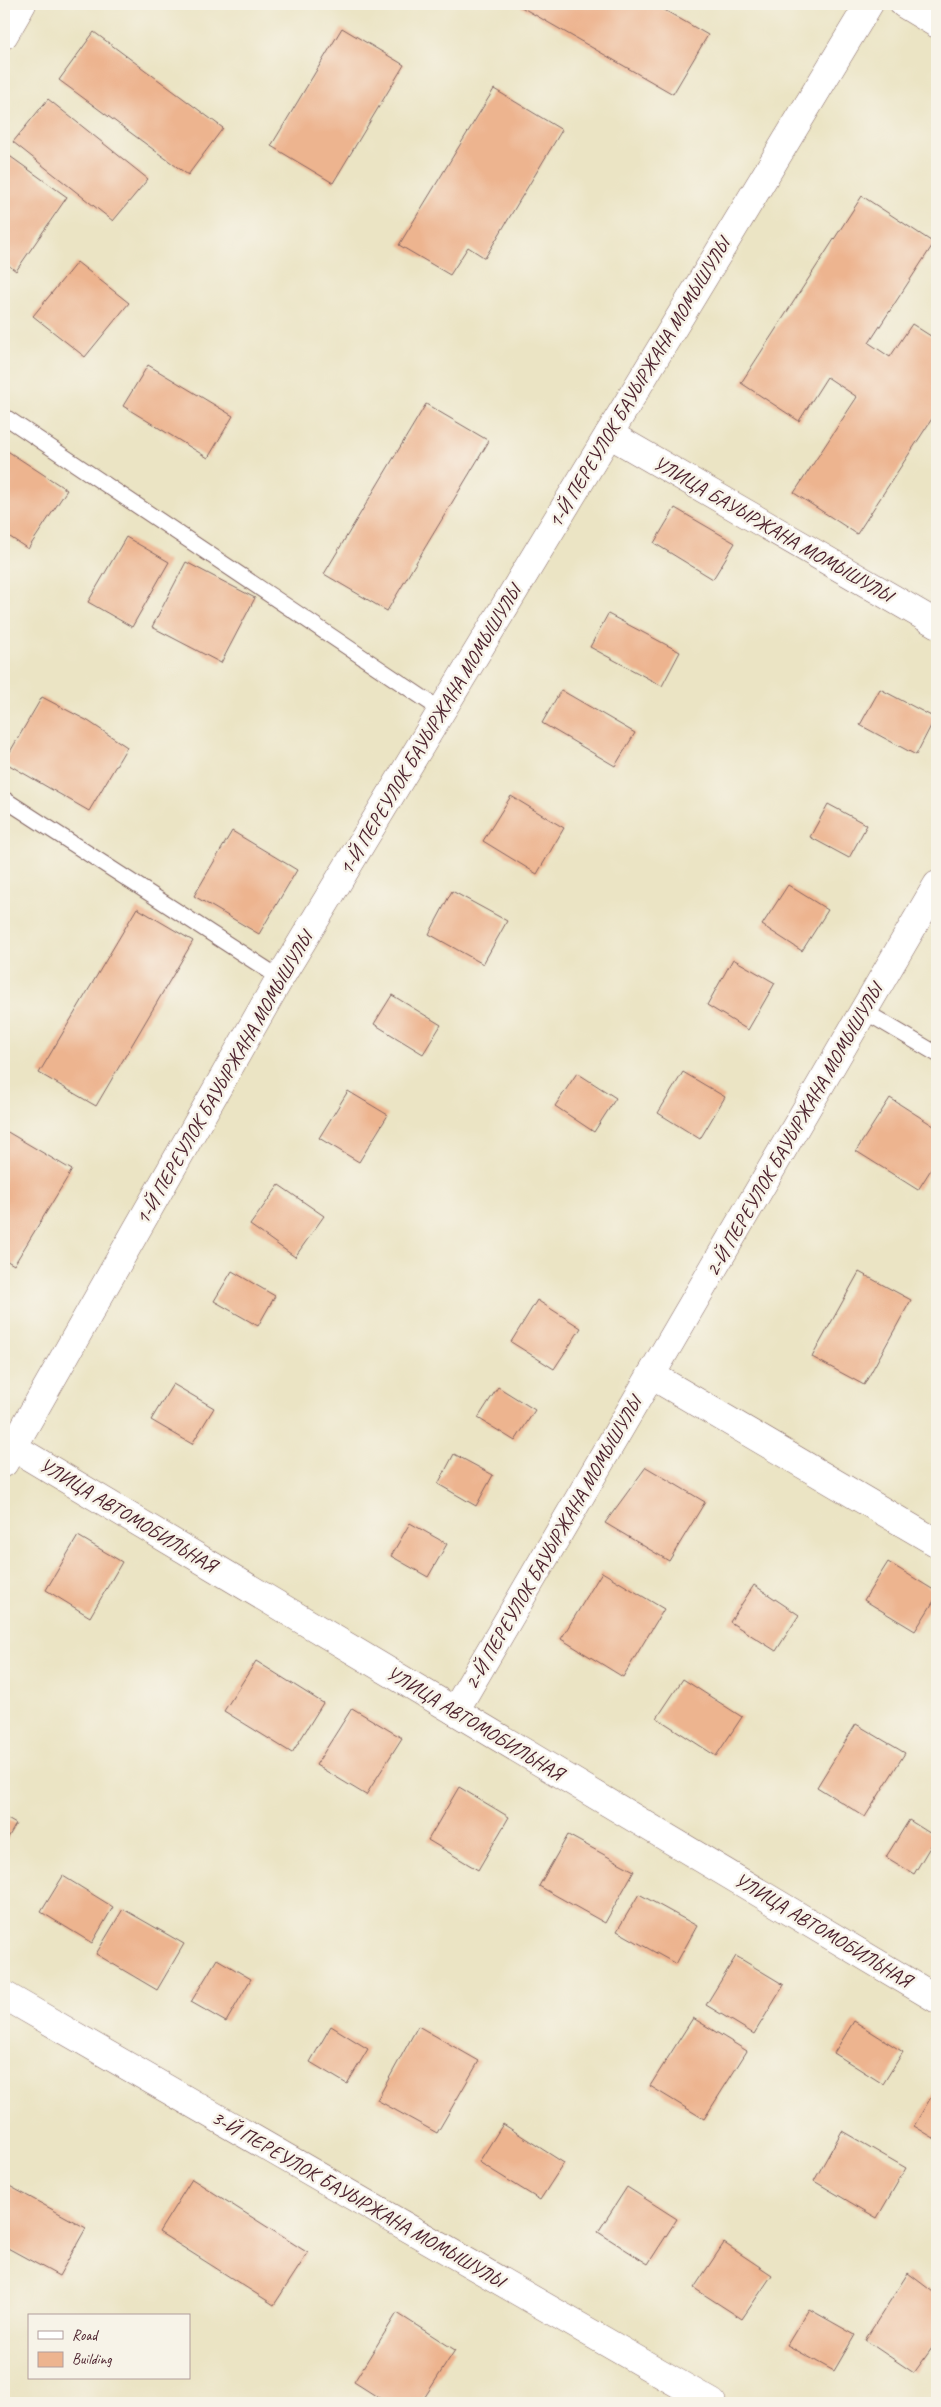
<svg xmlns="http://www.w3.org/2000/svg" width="941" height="2407" font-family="Caveat,sans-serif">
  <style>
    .building { fill: #edb48f }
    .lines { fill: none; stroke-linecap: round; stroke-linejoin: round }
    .service-casing { stroke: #826461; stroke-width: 17 }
    .minor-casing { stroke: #826461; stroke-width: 29 }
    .tertiary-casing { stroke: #826461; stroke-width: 29 }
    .service { stroke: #fff; stroke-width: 15 }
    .minor { stroke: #fff; stroke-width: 28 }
    .tertiary { stroke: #fff; stroke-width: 28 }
    .labels { text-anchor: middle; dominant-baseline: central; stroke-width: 5; stroke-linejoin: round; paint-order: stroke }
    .street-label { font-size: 20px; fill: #4a1f2b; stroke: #f7f3e8 }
  </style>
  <rect width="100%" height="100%" fill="#f7f3e8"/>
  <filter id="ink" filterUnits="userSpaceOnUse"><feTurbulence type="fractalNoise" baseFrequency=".02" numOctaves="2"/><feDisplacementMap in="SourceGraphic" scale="10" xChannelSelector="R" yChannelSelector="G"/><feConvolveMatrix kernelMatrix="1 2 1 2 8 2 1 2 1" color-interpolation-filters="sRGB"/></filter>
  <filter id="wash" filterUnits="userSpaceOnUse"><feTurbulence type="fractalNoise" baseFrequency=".0096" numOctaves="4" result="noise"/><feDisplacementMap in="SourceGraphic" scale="20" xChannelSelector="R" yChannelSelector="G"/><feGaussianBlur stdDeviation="1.12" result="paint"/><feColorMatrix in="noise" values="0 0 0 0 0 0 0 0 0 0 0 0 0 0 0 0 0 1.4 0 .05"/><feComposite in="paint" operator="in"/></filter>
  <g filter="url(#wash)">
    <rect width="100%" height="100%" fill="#ebe4c4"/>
    <g id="blocks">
      <g class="building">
        <polygon points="516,4 654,4 708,35 673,94"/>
        <polygon points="342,28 404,65 333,183 271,146"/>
        <polygon points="94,32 223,128 188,175 59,80"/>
        <polygon points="494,89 562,130 485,258 468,247 450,275 399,245"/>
        <polygon points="48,99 148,179 113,221 13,142"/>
        <polygon points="4,152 67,197 16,271 4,262"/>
        <polygon points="862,196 934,243 869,343 890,357 912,324 937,340 937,411 857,534 794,493 857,397 827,377 799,421 741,383"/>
        <polygon points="77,262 129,303 85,357 33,316"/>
        <polygon points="148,365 233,416 208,458 123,406"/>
        <polygon points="426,404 489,441 387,611 324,574"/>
        <polygon points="6,450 67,490 28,549 4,533 4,454"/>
        <polygon points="675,508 735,543 713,579 654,543"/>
        <polygon points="126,537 169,562 132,627 88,602"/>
        <polygon points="186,562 255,598 221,663 152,627"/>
        <polygon points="608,614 680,652 662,686 590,647"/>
        <polygon points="880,689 935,718 916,755 860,725"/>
        <polygon points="561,690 635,733 615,766 542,723"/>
        <polygon points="42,697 88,721 127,747 89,811 4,762"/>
        <polygon points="511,796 564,828 537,874 483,841"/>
        <polygon points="828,804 867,825 849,858 810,837"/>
        <polygon points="232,831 297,870 259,934 194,896"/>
        <polygon points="788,885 828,910 802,951 762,925"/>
        <polygon points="452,891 507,921 483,964 429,934"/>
        <polygon points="137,908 193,941 96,1106 39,1073"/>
        <polygon points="733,959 775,983 748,1030 707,1005"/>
        <polygon points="392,995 441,1025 423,1054 374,1024"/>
        <polygon points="683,1072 725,1097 700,1139 658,1113"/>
        <polygon points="577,1073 616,1098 594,1132 555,1106"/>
        <polygon points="348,1091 388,1115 359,1162 319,1138"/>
        <polygon points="890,1098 937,1128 937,1160 918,1190 856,1151"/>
        <polygon points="6,1131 72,1170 14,1265 4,1259 4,1135"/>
        <polygon points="279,1185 324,1216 295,1257 250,1225"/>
        <polygon points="232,1271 275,1296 258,1326 214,1301"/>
        <polygon points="859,1272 911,1300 864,1385 812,1357"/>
        <polygon points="537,1300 581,1328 554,1369 511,1342"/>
        <polygon points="173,1384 214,1408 192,1444 151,1420"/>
        <polygon points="498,1387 535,1410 515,1441 478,1418"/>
        <polygon points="454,1454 493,1475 476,1506 438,1484"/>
        <polygon points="646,1467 705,1502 669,1561 605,1523"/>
        <polygon points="410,1523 447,1544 428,1577 391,1556"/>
        <polygon points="78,1536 122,1562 90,1617 46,1590"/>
        <polygon points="888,1562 937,1592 937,1596 915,1631 864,1600"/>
        <polygon points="602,1572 664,1609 623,1677 561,1639"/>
        <polygon points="754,1585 799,1615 776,1651 730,1622"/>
        <polygon points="256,1661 323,1703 292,1753 224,1711"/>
        <polygon points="683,1679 742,1717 716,1756 657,1718"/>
        <polygon points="352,1708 402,1738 366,1795 316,1765"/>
        <polygon points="856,1724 905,1753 865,1817 817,1787"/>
        <polygon points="459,1787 509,1817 478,1870 428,1840"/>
        <polygon points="4,1817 16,1824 4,1845"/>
        <polygon points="909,1820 936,1837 914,1874 886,1857"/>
        <polygon points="568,1835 634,1871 605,1923 539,1886"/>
        <polygon points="63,1876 113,1907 92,1943 41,1912"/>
        <polygon points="639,1894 697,1926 676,1964 617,1931"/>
        <polygon points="123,1909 184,1944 157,1990 96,1954"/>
        <polygon points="736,1956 784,1985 754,2034 706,2005"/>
        <polygon points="217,1959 251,1979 226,2022 191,2002"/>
        <polygon points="693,2018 747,2051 704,2119 650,2086"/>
        <polygon points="854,2021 903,2052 883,2084 834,2053"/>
        <polygon points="331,2026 368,2049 347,2084 310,2062"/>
        <polygon points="418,2026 479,2061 437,2133 377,2100"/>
        <polygon points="937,2087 937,2140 914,2126"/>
        <polygon points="503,2124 564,2163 540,2200 479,2162"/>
        <polygon points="842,2131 906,2168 877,2218 814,2181"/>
        <polygon points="192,2179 308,2253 274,2305 159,2232"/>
        <polygon points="4,2183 86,2228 59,2276 4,2246"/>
        <polygon points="627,2187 677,2219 648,2264 598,2232"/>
        <polygon points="724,2243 772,2275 742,2319 694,2288"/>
        <polygon points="908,2273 937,2295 937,2341 914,2373 865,2340"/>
        <polygon points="809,2309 855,2335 834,2371 787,2345"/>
        <polygon points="397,2313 455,2350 421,2403 387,2403 354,2382"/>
      </g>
    </g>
  </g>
  <g filter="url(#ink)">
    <use href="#blocks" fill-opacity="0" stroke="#826461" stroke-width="1"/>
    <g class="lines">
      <defs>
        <g id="service">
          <polyline points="4,416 441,710"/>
          <polyline points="4,799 280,978"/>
          <polyline points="864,1011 937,1054"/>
        </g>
        <g id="minor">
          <polyline points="4,35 22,4"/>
          <polyline points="609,434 937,624"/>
          <polyline points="651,1375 937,1543"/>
          <polyline points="13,1447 937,1999"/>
          <polyline points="4,1463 280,978 869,4"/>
          <polyline points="455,1711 937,885"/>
          <polyline points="4,1995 712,2403"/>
        </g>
        <polyline id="tertiary" points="904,4 937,24"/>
      </defs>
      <use href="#service" class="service-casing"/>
      <use href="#minor" class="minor-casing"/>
      <use href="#tertiary" class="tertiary-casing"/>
      <use href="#service" class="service"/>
      <use href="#minor" class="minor"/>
      <use href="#tertiary" class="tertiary"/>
    </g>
  </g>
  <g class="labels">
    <g class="street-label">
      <text transform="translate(639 383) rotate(-59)">1-Й ПЕРЕУЛОК БАУЫРЖАНА МОМЫШУЛЫ</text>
      <text transform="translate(773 529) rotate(30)">УЛИЦА БАУЫРЖАНА МОМЫШУЛЫ</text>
      <text transform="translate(430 730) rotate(-59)">1-Й ПЕРЕУЛОК БАУЫРЖАНА МОМЫШУЛЫ</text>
      <text transform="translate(224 1078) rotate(-60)">1-Й ПЕРЕУЛОК БАУЫРЖАНА МОМЫШУЛЫ</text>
      <text transform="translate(794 1130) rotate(-60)">2-Й ПЕРЕУЛОК БАУЫРЖАНА МОМЫШУЛЫ</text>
      <text transform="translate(128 1515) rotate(31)">УЛИЦА АВТОМОБИЛЬНАЯ</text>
      <text transform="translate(553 1543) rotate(-60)">2-Й ПЕРЕУЛОК БАУЫРЖАНА МОМЫШУЛЫ</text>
      <text transform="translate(475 1723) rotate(31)">УЛИЦА АВТОМОБИЛЬНАЯ</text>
      <text transform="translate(823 1930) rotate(31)">УЛИЦА АВТОМОБИЛЬНАЯ</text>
      <text transform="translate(358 2199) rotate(30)">3-Й ПЕРЕУЛОК БАУЫРЖАНА МОМЫШУЛЫ</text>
    </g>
  </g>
  <rect width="941" height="2407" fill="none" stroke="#f7f3e8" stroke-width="20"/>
  <rect x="28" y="2314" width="162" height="65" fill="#f7f3e8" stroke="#b29e9c"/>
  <rect x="38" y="2331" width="25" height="8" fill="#ffffff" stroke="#b29e9c"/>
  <text x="72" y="2340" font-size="15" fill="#4a1f2b">Road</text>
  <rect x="38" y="2352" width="25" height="15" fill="#edb48f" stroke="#b29e9c"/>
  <text x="72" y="2364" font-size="15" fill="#4a1f2b">Building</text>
</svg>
